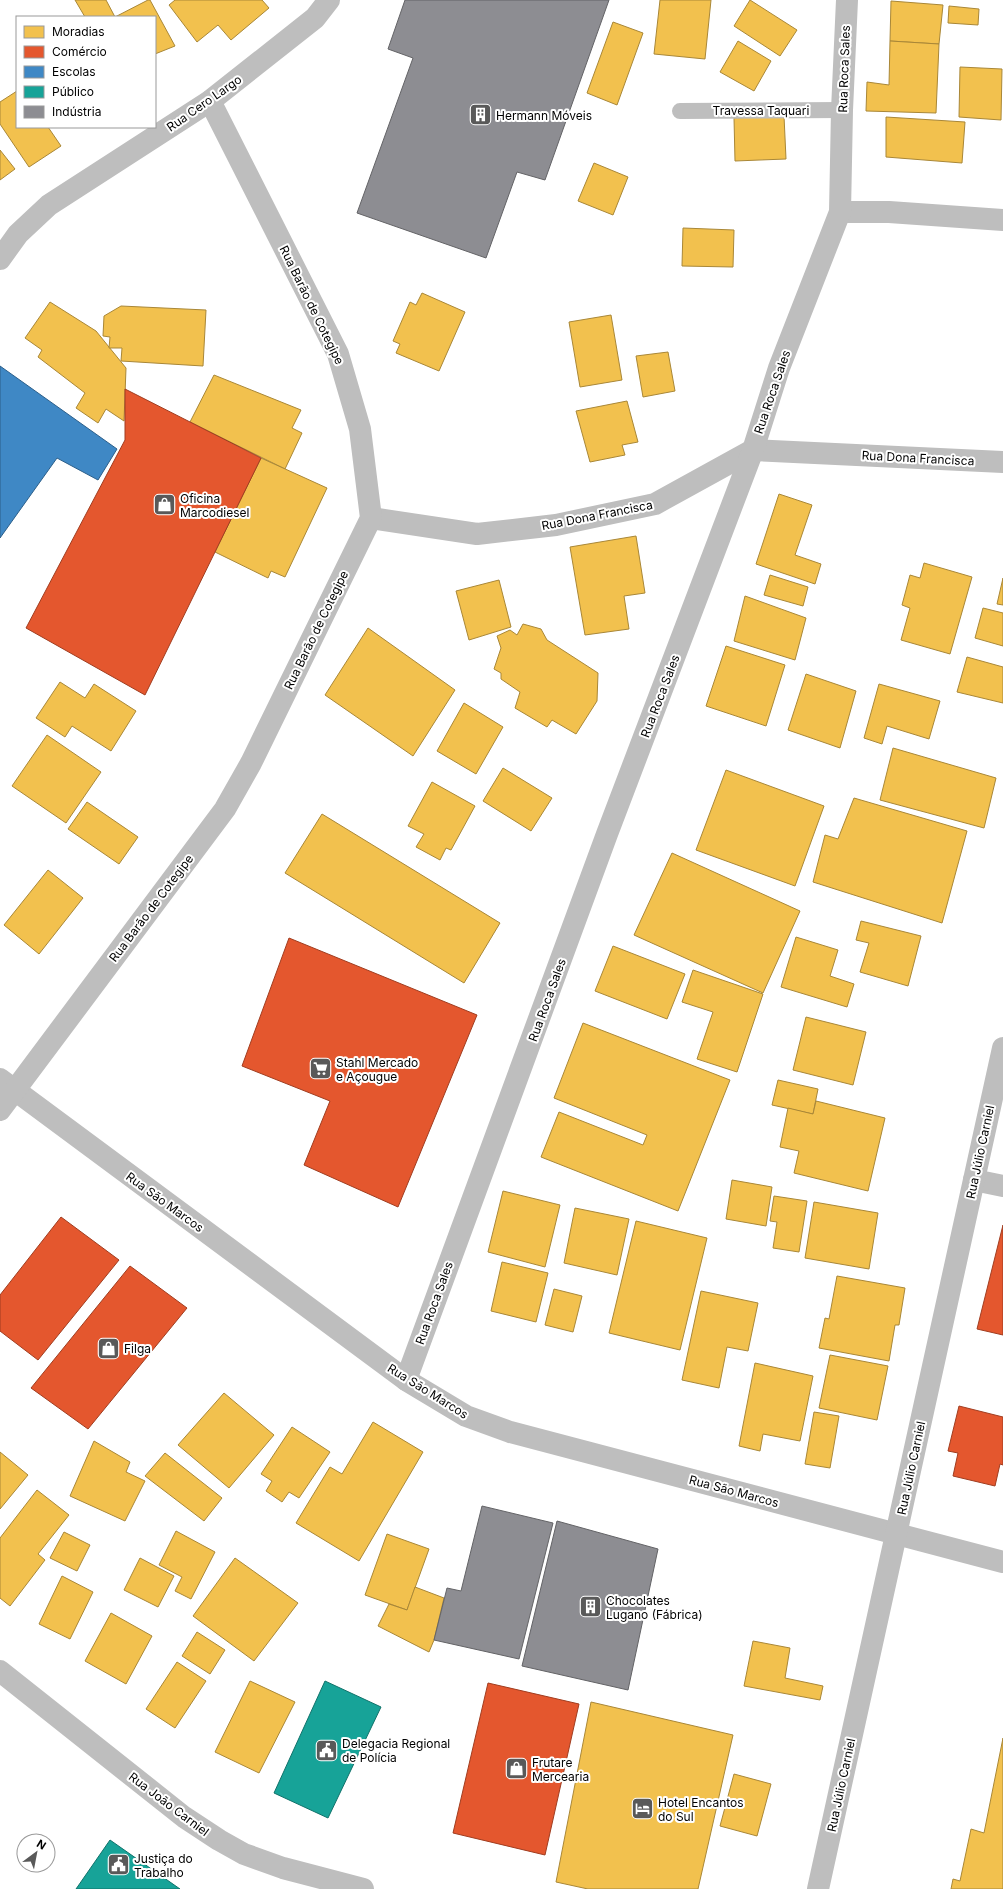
<svg xmlns="http://www.w3.org/2000/svg" width="1003" height="1889" font-family="Inter,sans-serif">
  <style>
    .homes { fill: #f2c14e; stroke: #a98737 }
    .shops { fill: #e4572e; stroke: #a03d20 }
    .schools { fill: #3f88c5; stroke: #2c5f8a }
    .public { fill: #17a398; stroke: #10726a }
    .industry { fill: #8d8d92; stroke: #636366 }
    .lines { fill: none; stroke-linecap: round; stroke-linejoin: round }
    .service { stroke: #bebebe; stroke-width: 16 }
    .minor { stroke: #bebebe; stroke-width: 22 }
    .tertiary { stroke: #bebebe; stroke-width: 22 }
    .labels { text-anchor: middle; dominant-baseline: central; stroke-width: 4; stroke-linejoin: round; paint-order: stroke }
    .street-label { font-size: 12px; fill: #000; stroke: #fff }
    .poi-label { font-size: 12px; fill: #000; stroke: #fff; text-anchor: start }
  </style>
  <rect width="100%" height="100%" fill="#fff"/>
  <g class="homes">
    <polygon points="75,0 106,0 115,17 85,17"/>
    <polygon points="148,0 150,0 175,46 155,54 155,17 115,17"/>
    <polygon points="175,0 262,0 269,8 231,40 218,25 197,42 169,5"/>
    <polygon points="660,0 711,0 705,59 654,54"/>
    <polygon points="750,0 797,30 780,56 734,26"/>
    <polygon points="891,1 943,5 939,44 890,41"/>
    <polygon points="949,6 979,9 978,25 948,23"/>
    <polygon points="613,22 643,33 617,105 587,93"/>
    <polygon points="738,41 771,61 754,91 720,72"/>
    <polygon points="890,41 939,44 936,113 866,111 867,82 889,85"/>
    <polygon points="960,67 1002,69 1001,120 959,117"/>
    <polygon points="17,91 17,127 48,127 61,146 29,167 0,124 0,102"/>
    <polygon points="784,116 786,159 735,161 734,118"/>
    <polygon points="886,117 965,122 962,163 886,157"/>
    <polygon points="0,150 15,169 0,180"/>
    <polygon points="594,163 628,177 613,215 578,201"/>
    <polygon points="683,228 734,230 733,267 682,266"/>
    <polygon points="422,293 465,312 439,371 396,353 400,344 393,341 410,302 416,305"/>
    <polygon points="50,302 96,331 126,368 124,421 106,409 98,423 76,408 85,393 38,357 42,350 25,338"/>
    <polygon points="121,306 206,310 203,366 121,361 122,348 109,348 110,337 103,336 104,316"/>
    <polygon points="611,315 622,380 580,387 569,322"/>
    <polygon points="668,352 675,391 643,397 636,356"/>
    <polygon points="214,375 301,410 292,428 302,433 285,469 190,422"/>
    <polygon points="627,401 638,442 622,445 625,455 590,462 576,411"/>
    <polygon points="261,458 327,488 285,577 271,571 268,578 215,552"/>
    <polygon points="779,494 812,505 795,555 821,564 815,584 756,564"/>
    <polygon points="636,536 645,593 624,596 629,629 585,635 570,547"/>
    <polygon points="924,563 972,577 950,654 901,640 910,608 902,605 910,575 920,578"/>
    <polygon points="770,575 808,587 803,606 764,595"/>
    <polygon points="1003,578 1003,605 997,604"/>
    <polygon points="499,580 511,627 469,640 456,591"/>
    <polygon points="745,596 806,618 795,660 734,641"/>
    <polygon points="983,608 1003,613 1003,646 975,638"/>
    <polygon points="523,624 541,629 547,640 598,673 597,701 576,734 552,720 547,727 515,708 520,692 501,679 501,673 494,669 501,648 497,636 510,630 517,635"/>
    <polygon points="368,628 455,690 413,756 325,695"/>
    <polygon points="726,646 785,665 766,726 706,706"/>
    <polygon points="967,657 1003,667 1003,703 957,692"/>
    <polygon points="806,674 856,691 840,748 788,730"/>
    <polygon points="60,682 85,698 94,684 136,711 111,751 72,726 65,737 36,718"/>
    <polygon points="879,684 940,701 929,739 887,726 882,744 864,738"/>
    <polygon points="464,703 503,727 476,774 437,751"/>
    <polygon points="47,735 101,772 66,823 12,786"/>
    <polygon points="893,748 996,778 984,828 880,800"/>
    <polygon points="503,768 552,798 531,831 483,801"/>
    <polygon points="726,770 824,806 795,886 696,850"/>
    <polygon points="432,782 475,806 451,850 446,848 440,860 416,847 424,834 408,826"/>
    <polygon points="854,798 967,831 942,923 813,882 825,835 838,839"/>
    <polygon points="87,802 138,837 119,864 68,829"/>
    <polygon points="322,814 500,923 464,983 285,873"/>
    <polygon points="672,853 800,911 763,993 634,935"/>
    <polygon points="48,870 83,898 39,954 4,925"/>
    <polygon points="861,921 921,936 908,986 860,972 869,943 856,940"/>
    <polygon points="796,937 838,950 830,976 854,984 847,1007 781,987"/>
    <polygon points="613,946 685,974 667,1019 595,991"/>
    <polygon points="693,970 763,994 737,1072 697,1059 713,1012 682,1002"/>
    <polygon points="806,1017 866,1032 853,1085 793,1070"/>
    <polygon points="583,1023 730,1080 678,1211 541,1157 559,1112 643,1145 647,1135 554,1098"/>
    <polygon points="778,1080 818,1089 813,1114 772,1105"/>
    <polygon points="816,1101 885,1118 868,1191 794,1173 799,1151 780,1147 788,1108 813,1114"/>
    <polygon points="732,1180 772,1187 766,1226 726,1219"/>
    <polygon points="503,1191 560,1205 545,1267 488,1252"/>
    <polygon points="774,1196 807,1201 799,1252 773,1248 777,1222 770,1221"/>
    <polygon points="814,1202 878,1213 869,1269 805,1258"/>
    <polygon points="575,1208 629,1219 617,1275 564,1263"/>
    <polygon points="636,1221 707,1238 680,1350 609,1333"/>
    <polygon points="502,1262 548,1273 536,1322 491,1311"/>
    <polygon points="837,1276 905,1288 899,1325 895,1325 889,1361 819,1348 825,1318 829,1319"/>
    <polygon points="554,1289 582,1296 573,1332 545,1325"/>
    <polygon points="701,1291 758,1303 748,1351 727,1347 719,1388 682,1380"/>
    <polygon points="830,1355 888,1366 877,1420 819,1408"/>
    <polygon points="755,1363 813,1376 800,1441 763,1434 760,1451 739,1446"/>
    <polygon points="224,1393 274,1435 229,1488 178,1445"/>
    <polygon points="814,1412 839,1416 830,1468 805,1464"/>
    <polygon points="373,1422 423,1452 359,1561 296,1523 330,1467 342,1474"/>
    <polygon points="292,1427 330,1452 299,1498 289,1492 282,1502 266,1491 272,1481 261,1474"/>
    <polygon points="94,1441 130,1462 126,1472 145,1481 125,1521 70,1496"/>
    <polygon points="0,1452 28,1475 0,1509"/>
    <polygon points="165,1453 222,1498 204,1521 145,1476"/>
    <polygon points="37,1490 69,1515 38,1554 45,1560 10,1606 0,1598 0,1538"/>
    <polygon points="176,1531 215,1552 191,1599 175,1591 182,1577 159,1565"/>
    <polygon points="64,1532 90,1545 77,1571 50,1558"/>
    <polygon points="387,1534 429,1549 407,1610 365,1595"/>
    <polygon points="140,1558 174,1576 158,1607 124,1590"/>
    <polygon points="235,1558 298,1603 254,1661 193,1616"/>
    <polygon points="62,1576 93,1592 70,1639 39,1624"/>
    <polygon points="415,1587 444,1598 434,1640 429,1652 378,1626 389,1604 407,1610"/>
    <polygon points="111,1613 152,1636 126,1684 85,1661"/>
    <polygon points="197,1632 225,1650 210,1674 182,1656"/>
    <polygon points="753,1641 790,1648 785,1678 823,1686 820,1700 744,1686"/>
    <polygon points="177,1662 206,1681 175,1728 146,1709"/>
    <polygon points="250,1681 295,1702 259,1773 215,1752"/>
    <polygon points="591,1702 733,1735 698,1889 588,1889 556,1882"/>
    <polygon points="1003,1738 1003,1889 951,1889 953,1879 960,1881 971,1829 984,1833"/>
    <polygon points="734,1774 771,1784 757,1836 720,1826"/>
  </g>
  <g class="shops">
    <polygon points="125,389 261,458 145,695 26,628 125,440"/>
    <polygon points="289,938 477,1015 398,1207 304,1165 330,1101 242,1066"/>
    <polygon points="61,1217 119,1260 38,1360 0,1331 0,1295"/>
    <polygon points="1003,1225 1003,1335 977,1329"/>
    <polygon points="130,1266 187,1308 88,1429 31,1388"/>
    <polygon points="959,1406 1003,1417 1003,1465 1000,1464 995,1486 953,1476 958,1453 948,1451"/>
    <polygon points="488,1683 579,1704 545,1855 453,1833"/>
  </g>
  <polygon class="schools" points="0,366 117,449 98,480 57,458 0,538"/>
  <g class="public">
    <polygon points="325,1681 381,1707 328,1818 274,1793"/>
    <polygon points="110,1840 180,1889 76,1889"/>
  </g>
  <g class="industry">
    <polygon points="405,0 609,0 545,180 517,172 486,258 357,213 413,58 388,49"/>
    <polygon points="482,1506 553,1523 519,1659 434,1640 447,1588 461,1591"/>
    <polygon points="557,1521 658,1549 628,1690 522,1666"/>
  </g>
  <g class="lines">
    <polyline class="service" points="680,111 842,110"/>
    <g class="minor">
      <polyline points="840,212 889,212 1003,220"/>
      <polyline points="0,259 18,234 49,205 210,101 315,18 329,0"/>
      <polyline points="371,518 477,534 556,525 655,504 753,450 1003,462"/>
      <polyline points="0,1079 406,1380 466,1416 510,1432 1003,1562"/>
      <polyline points="0,1110 225,809 251,763 371,518 360,429 338,354 210,101"/>
      <polyline points="974,1180 1003,1186"/>
      <polyline points="406,1380 607,834 753,450 779,368 840,212 842,110 847,0"/>
      <polyline points="818,1889 1003,1048"/>
    </g>
    <polyline class="tertiary" points="0,1671 184,1817 219,1840 244,1854 283,1868 363,1889"/>
  </g>
  <defs>
    <symbol id="building-square" viewBox="-11 -11 22 22"><rect x="-9" y="-9" width="18" height="18" rx="4" fill="#595959" stroke="#fff"/><path d="M-4-6H4V6H1V3H-1V6H-4ZM-2.5-4.3h1.7v1.8h-1.7ZM.8-4.3h1.7v1.8H.8ZM-2.5-1h1.7V.8h-1.7ZM.8-1h1.7V.8H.8Z" fill="#fff"/></symbol>
    <symbol id="shop-square" viewBox="-11 -11 22 22"><rect x="-9" y="-9" width="18" height="18" rx="4" fill="#595959" stroke="#fff"/><path d="M-5-2.5h2.3a2.7 3.5 0 0 1 5.4 0H5L5.5 6h-11ZM-1.5-2.5h3a1.5 2.3 0 0 0-3 0Z" fill="#fff"/></symbol>
    <symbol id="supermarket-square" viewBox="-11 -11 22 22"><rect x="-9" y="-9" width="18" height="18" rx="4" fill="#595959" stroke="#fff"/><path d="M-6-5.5h2.5l.6 2H6L4.5 2H-2.5L-4.4-4H-6ZM-1.5 3.2a1.3 1.3 0 1 0 .1 0ZM3 3.2a1.3 1.3 0 1 0 .1 0Z" fill="#fff"/></symbol>
    <symbol id="civic-square" viewBox="-11 -11 22 22"><rect x="-9" y="-9" width="18" height="18" rx="4" fill="#595959" stroke="#fff"/><path d="M-.6-6.5H3V-4.5H.6V-3L4-1V1h2V6H-6V1h2V-1L-.6-3ZM-1.2 2.5V6h2.4V2.5Z" fill="#fff"/></symbol>
    <symbol id="hotel-square" viewBox="-11 -11 22 22"><rect x="-9" y="-9" width="18" height="18" rx="4" fill="#595959" stroke="#fff"/><path d="M-6-4.5h1.5V1H6V5H4.5V3h-9V5H-6ZM-4 0a1.8 1.8 0 1 1 3.6 0ZM.5 0V-2.5h3Q6-2.5 6 0Z" fill="#fff"/></symbol>
  </defs>
  <g fill-rule="evenodd">
    <use href="#building-square" x="468" y="102" width="25" height="25"/>
    <use href="#shop-square" x="152" y="492" width="25" height="25"/>
    <use href="#supermarket-square" x="308" y="1056" width="25" height="25"/>
    <use href="#shop-square" x="96" y="1336" width="25" height="25"/>
    <use href="#building-square" x="578" y="1594" width="25" height="25"/>
    <use href="#civic-square" x="314" y="1738" width="25" height="25"/>
    <use href="#shop-square" x="504" y="1756" width="25" height="25"/>
    <use href="#hotel-square" x="630" y="1796" width="25" height="25"/>
    <use href="#civic-square" x="106" y="1852" width="25" height="25"/>
  </g>
  <g class="labels">
    <g class="street-label">
      <text transform="translate(844 69) rotate(-88)">Rua Roca Sales</text>
      <text transform="translate(204 103) rotate(-35)">Rua Cero Largo</text>
      <text x="761" y="110">Travessa Taquari</text>
      <text transform="translate(312 305) rotate(64)">Rua Barão de Cotegipe</text>
      <text transform="translate(772 392) rotate(-71)">Rua Roca Sales</text>
      <text transform="translate(918 458) rotate(3)">Rua Dona Francisca</text>
      <text transform="translate(597 515) rotate(-11)">Rua Dona Francisca</text>
      <text transform="translate(316 630) rotate(-64)">Rua Barão de Cotegipe</text>
      <text transform="translate(660 696) rotate(-69)">Rua Roca Sales</text>
      <text transform="translate(151 908) rotate(-53)">Rua Barão de Cotegipe</text>
      <text transform="translate(547 1000) rotate(-70)">Rua Roca Sales</text>
      <text transform="translate(980 1152) rotate(-78)">Rua Júlio Carniel</text>
      <text transform="translate(165 1202) rotate(36)">Rua São Marcos</text>
      <text transform="translate(434 1303) rotate(-70)">Rua Roca Sales</text>
      <text transform="translate(428 1391) rotate(32)">Rua São Marcos</text>
      <text transform="translate(911 1468) rotate(-78)">Rua Júlio Carniel</text>
      <text transform="translate(734 1491) rotate(15)">Rua São Marcos</text>
      <text transform="translate(841 1785) rotate(-78)">Rua Júlio Carniel</text>
      <text transform="translate(169 1804) rotate(37)">Rua João Carniel</text>
    </g>
    <g class="poi-label">
      <text x="496" y="115">Hermann Móveis</text>
      <text x="180" y="498">Oficina<tspan x="180" dy="14">Marcodiesel</tspan></text>
      <text x="336" y="1062">Stahl Mercado<tspan x="336" dy="14">e Açougue</tspan></text>
      <text x="124" y="1348">Filga</text>
      <text x="606" y="1600">Chocolates<tspan x="606" dy="14">Lugano (Fábrica)</tspan></text>
      <text x="342" y="1743">Delegacia Regional<tspan x="342" dy="14">de Polícia</tspan></text>
      <text x="532" y="1762">Frutare<tspan x="532" dy="14">Mercearia</tspan></text>
      <text x="658" y="1802">Hotel Encantos<tspan x="658" dy="14">do Sul</tspan></text>
      <text x="134" y="1858">Justiça do<tspan x="134" dy="14">Trabalho</tspan></text>
    </g>
  </g>
  <rect x="16" y="16" width="140" height="112" fill="#ffffff" stroke="#999999"/>
  <rect x="24" y="26" width="20" height="12" fill="#f2c14e" stroke="#999999"/>
  <text x="52" y="36" font-size="12" fill="#000000">Moradias</text>
  <rect x="24" y="46" width="20" height="12" fill="#e4572e" stroke="#999999"/>
  <text x="52" y="56" font-size="12" fill="#000000">Comércio</text>
  <rect x="24" y="66" width="20" height="12" fill="#3f88c5" stroke="#999999"/>
  <text x="52" y="76" font-size="12" fill="#000000">Escolas</text>
  <rect x="24" y="86" width="20" height="12" fill="#17a398" stroke="#999999"/>
  <text x="52" y="96" font-size="12" fill="#000000">Público</text>
  <rect x="24" y="106" width="20" height="12" fill="#8d8d92" stroke="#999999"/>
  <text x="52" y="116" font-size="12" fill="#000000">Indústria</text>
  <g transform="translate(36 1853) rotate(32)"><circle r="19" fill="#ffffff" stroke="#999999"/>
  <path d="M0-3L7 15L0 10L-7 15Z" fill="#595959"/>
  <text y="-6" font-size="11" font-weight="bold" text-anchor="middle" fill="#000000">N</text>
  </g>
</svg>
